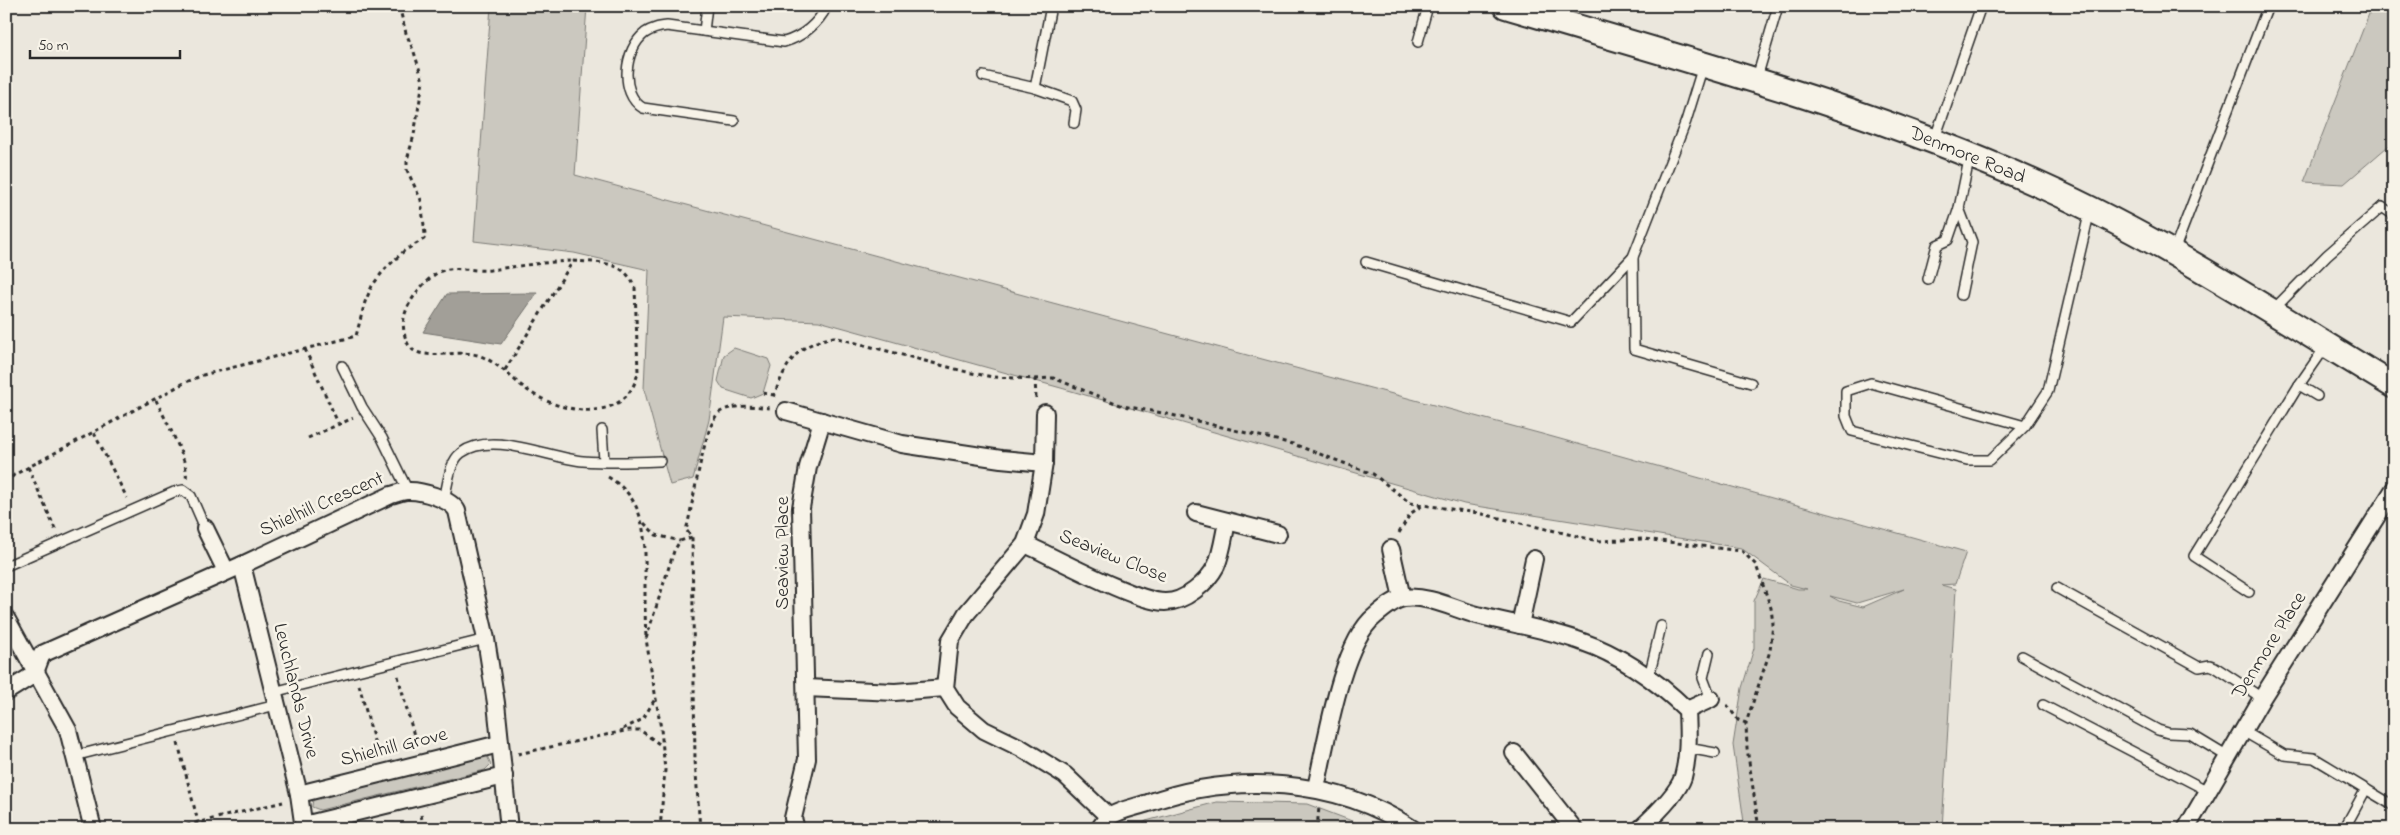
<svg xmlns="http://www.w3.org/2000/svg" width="2400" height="835" font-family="'Indie Flower',sans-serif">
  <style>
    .green { fill: #cbc8bf; stroke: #7b7a75; fill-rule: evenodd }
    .water { fill: #a29f98; stroke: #72716c }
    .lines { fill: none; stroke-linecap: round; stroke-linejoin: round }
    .lane-casing { stroke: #2b2b2b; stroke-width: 12 }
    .street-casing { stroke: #2b2b2b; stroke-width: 20 }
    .secondary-casing { stroke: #2b2b2b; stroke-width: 28 }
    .path { stroke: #2b2b2b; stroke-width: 3; stroke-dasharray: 4 4; stroke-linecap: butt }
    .lane { stroke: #f7f3e8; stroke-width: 9 }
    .street { stroke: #f7f3e8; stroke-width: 16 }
    .secondary { stroke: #f7f3e8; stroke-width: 24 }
    .labels { text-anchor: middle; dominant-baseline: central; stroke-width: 5; stroke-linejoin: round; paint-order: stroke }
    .street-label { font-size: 20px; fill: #2b2b2b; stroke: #f7f3e8 }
  </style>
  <rect width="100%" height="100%" fill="#ebe7dd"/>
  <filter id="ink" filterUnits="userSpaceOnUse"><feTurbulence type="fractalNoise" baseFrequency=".02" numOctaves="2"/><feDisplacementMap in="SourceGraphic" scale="10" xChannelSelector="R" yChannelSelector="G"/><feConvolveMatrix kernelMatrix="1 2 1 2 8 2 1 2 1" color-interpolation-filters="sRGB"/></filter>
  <g filter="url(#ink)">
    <g class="green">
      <path d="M491,6H587L575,175L1542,434L1966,552L1955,584L1941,585L1956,589L1942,829H1745L1733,745L1742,688L1754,648V601L1764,579L1798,589H1807L1791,585L1741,548L1464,504L1061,388L819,321L723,317L709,420L693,479L670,485L644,389L649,270L574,253L474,241ZM1904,589L1863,607L1839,601L1830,596L1857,603Z"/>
      <polygon points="2372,6 2394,6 2394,141 2344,184 2304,182"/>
      <polygon points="734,348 768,359 771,366 763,393 751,398 723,389 718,381 724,355"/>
      <polygon points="482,756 487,756 491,764 485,770 320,810 312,807 313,798"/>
      <polygon points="1217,802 1307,804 1373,829 1136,829 1146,821"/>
    </g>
    <polygon class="water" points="537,293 501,344 423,332 447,294"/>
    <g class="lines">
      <defs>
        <g id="lane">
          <polyline points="704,31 707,6"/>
          <polyline points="1418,42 1428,6"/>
          <polyline points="1703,66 1686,121 1633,257 1634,349 1751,383"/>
          <polyline points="983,76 1035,88 1051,6"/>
          <polyline points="1756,81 1778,6"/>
          <polyline points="1035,88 1072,101 1076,110 1074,123"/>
          <path d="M734,121L643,108C619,94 624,49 645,33C652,28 659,27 667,26L784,42C802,37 818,24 827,6"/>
          <polyline points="1934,141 1981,6"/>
          <polyline points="2174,251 2268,6"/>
          <polyline points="1366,262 1571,322 1633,257"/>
          <polyline points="1928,279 1937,245 1948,240 1959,208"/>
          <polyline points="1961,295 1972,242 1959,208 1970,155"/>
          <polyline points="2273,310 2327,255 2382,207 2394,215"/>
          <polyline points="342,366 362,407 382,438 408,491"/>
          <polyline points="2299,385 2317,396"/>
          <polyline points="2025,426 1871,383 1846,391 1846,416 1852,431 1967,460 1990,460 2025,426 2048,391 2090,210"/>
          <polyline points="602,430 604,461"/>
          <path d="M444,499C448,485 449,462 461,453C492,430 549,458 583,461C609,463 634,462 660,461"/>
          <polyline points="6,566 174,492 183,490 191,496 205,528"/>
          <polyline points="2057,588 2199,667 2210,665 2215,667 2262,698"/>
          <polyline points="2249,592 2194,556 2299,385 2326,346"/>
          <polyline points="1709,653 1703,678 1711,699"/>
          <polyline points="2022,656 2158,730 2168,733 2190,734 2228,757"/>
          <polyline points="1649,677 1661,626"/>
          <polyline points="273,692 486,639"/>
          <polyline points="2043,705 2208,791"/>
          <polyline points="2243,731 2284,755 2314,758 2394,806"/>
          <polyline points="1687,748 1715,753"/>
          <polyline points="74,756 276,705"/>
          <polyline points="2344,829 2366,789"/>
        </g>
        <g id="street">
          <polyline points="786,411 902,444 1001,459 1044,463"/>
          <polyline points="1045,413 1044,463 1036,514 1025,544 966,614 950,641 945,688 957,707 984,730 1021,748 1065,775 1109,817"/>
          <polyline points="1196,513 1278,534"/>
          <polyline points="205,528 226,571"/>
          <path d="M1025,544C1056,558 1136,602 1165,602C1185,602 1207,583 1216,566C1222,553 1224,535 1227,522"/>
          <polyline points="1391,549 1402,598"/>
          <polyline points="242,565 299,794 304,829"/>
          <polyline points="6,618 68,730 93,829"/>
          <polyline points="1520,625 1534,559"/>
          <polyline points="806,688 895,692 945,688"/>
          <path d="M6,692L30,677L36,670L42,654L242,565L391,495C396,494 402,491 407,491C421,490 451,499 457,511L486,639L496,703L509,829"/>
          <polyline points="1687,710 1711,699"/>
          <polyline points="1514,753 1574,829"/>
          <path d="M1316,788C1326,744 1341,643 1375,616C1382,610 1396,599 1404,598C1429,595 1454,609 1477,615C1511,624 1547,629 1580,641C1621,655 1656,680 1687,710C1688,732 1689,755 1683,777C1678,793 1653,817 1640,829"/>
          <polyline points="299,794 499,744"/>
          <polyline points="304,825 504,776"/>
          <polyline points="796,829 793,818 807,759 801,508 808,467 822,421"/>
          <path d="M1099,829C1102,825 1105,820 1109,817C1119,810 1136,807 1148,803C1234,772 1336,778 1413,829"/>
          <polyline points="2186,829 2262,698 2394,489"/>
        </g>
        <path id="secondary" d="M1506,6C1686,60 1870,108 2042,186C2165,241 2279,317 2394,386"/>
      </defs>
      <use href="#lane" class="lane-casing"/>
      <use href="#street" class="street-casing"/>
      <use href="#secondary" class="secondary-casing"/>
      <g class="path">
        <path d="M573,261C599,263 624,259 635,288L638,372C627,426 559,414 526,389C511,378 500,365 483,357C461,347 430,361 413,350C405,344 402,328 404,318C407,302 423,282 437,273C452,264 473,272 490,270C518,266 544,262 573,261Z"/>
        <polyline points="305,349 338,423"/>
        <polyline points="505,370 573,261"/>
        <polyline points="1035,379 1053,378 1123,406 1163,413 1293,444 1373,474 1410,503 1478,513 1598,541 1644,539 1742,551 1756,565 1771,608 1773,624 1770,651 1746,723 1747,748 1759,829"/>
        <polyline points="763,393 774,395"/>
        <path d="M776,396L774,395C788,361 795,345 834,337L967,372L993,377L1035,379L1036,398"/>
        <path d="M156,400C163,416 190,462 186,478"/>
        <polyline points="94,433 127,498"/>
        <polyline points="308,438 353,418"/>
        <polyline points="28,467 56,531"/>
        <path d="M608,477C649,501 645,542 645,583C645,601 645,619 646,637"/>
        <polyline points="6,483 14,475 186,382 203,375 356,336 365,302 372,286 384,270 404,251 424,239 425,234 421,200 407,170 407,160 414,135 423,81 414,52 406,33 399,6"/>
        <polyline points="644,523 656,535 680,541"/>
        <polyline points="1399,533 1410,514 1423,505"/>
        <polyline points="398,676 417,747"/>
        <polyline points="359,685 378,756"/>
        <polyline points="1727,705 1738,720 1746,723"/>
        <polyline points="623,729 643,719 655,699"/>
        <polyline points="178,743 198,822"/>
        <polyline points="518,754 629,730 640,730 662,746"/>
        <polyline points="421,815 424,829"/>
        <polyline points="171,829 283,802"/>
        <polyline points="271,829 287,825"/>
        <polyline points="660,829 665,770 661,729 646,639 674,551 680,541 692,537"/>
        <path d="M700,829L695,760L692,537L686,530C693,507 704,422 720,412C733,404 756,406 770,408"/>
        <polyline points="1317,829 1319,807"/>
      </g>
      <use href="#lane" class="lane"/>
      <use href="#street" class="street"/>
      <use href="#secondary" class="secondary"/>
    </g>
  </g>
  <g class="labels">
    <g class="street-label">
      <text transform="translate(1967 156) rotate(22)">Denmore Road</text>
      <text transform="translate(322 505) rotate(-24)">Shielhill Crescent</text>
      <text transform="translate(783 553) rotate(-90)">Seaview Place</text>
      <text transform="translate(1113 557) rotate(22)">Seaview Close</text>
      <text transform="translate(2270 646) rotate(-58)">Denmore Place</text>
      <text transform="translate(295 691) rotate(76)">Leuchlands Drive</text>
      <text transform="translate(394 748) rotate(-14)">Shielhill Grove</text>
    </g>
  </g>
  <rect width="2400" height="835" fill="none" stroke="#f7f3e8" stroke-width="25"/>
  <rect x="12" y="12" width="2375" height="810" fill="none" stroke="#2b2b2b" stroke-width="2" filter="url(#ink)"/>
  <path d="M30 50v8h150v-8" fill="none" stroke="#2b2b2b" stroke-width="2.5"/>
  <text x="38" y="50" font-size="15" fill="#2b2b2b" stroke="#f7f3e8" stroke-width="4" paint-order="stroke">50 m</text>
</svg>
